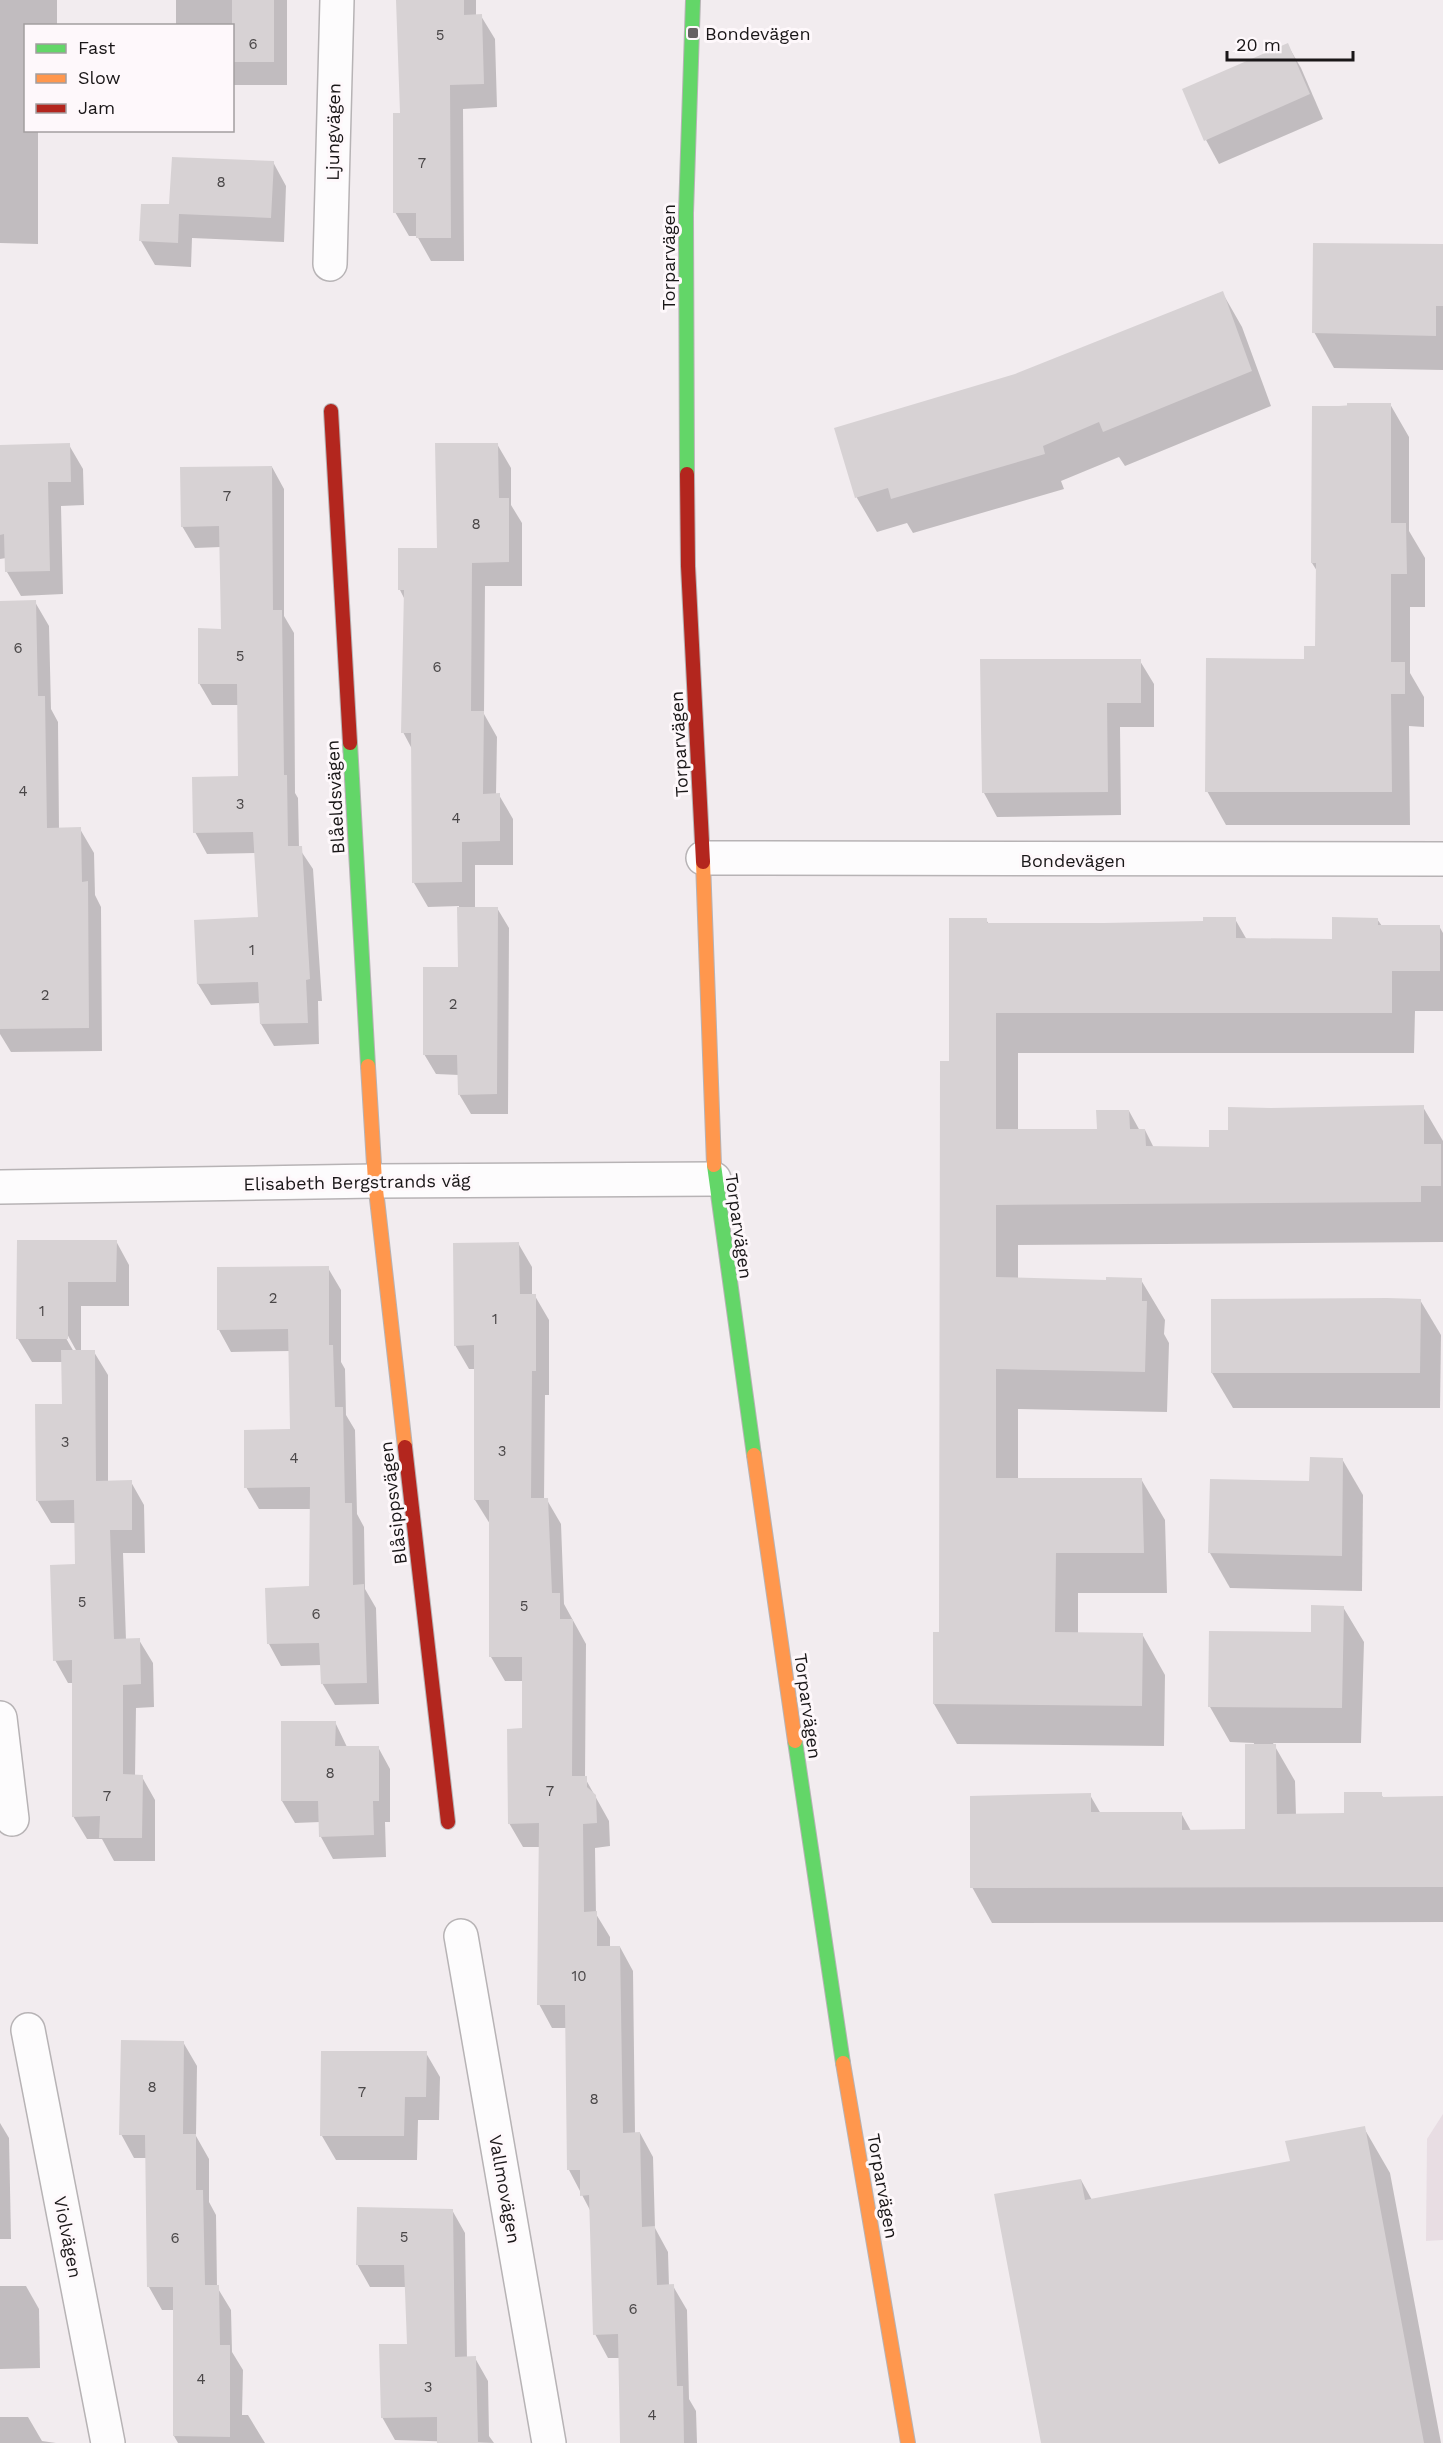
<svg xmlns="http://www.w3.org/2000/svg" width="1443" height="2443" font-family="'Work Sans',sans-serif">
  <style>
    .built { fill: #e8dde3 }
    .shadow { fill: #0003; fill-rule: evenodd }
    .building { fill: #d7d2d4 }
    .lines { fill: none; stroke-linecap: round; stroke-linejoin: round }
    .street-casing { stroke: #b7b3b5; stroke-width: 36 }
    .fast-casing { stroke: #b7b3b5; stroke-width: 16 }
    .slow-casing { stroke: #b7b3b5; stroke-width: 16 }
    .jam-casing { stroke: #b7b3b5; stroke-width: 16 }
    .street { stroke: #fdfcfd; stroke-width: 33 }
    .fast { stroke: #63d668; stroke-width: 14 }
    .slow { stroke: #ff974d; stroke-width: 14 }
    .jam { stroke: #b3261e; stroke-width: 14 }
    .poi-dot { fill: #666263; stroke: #fef8fb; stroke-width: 2 }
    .labels { text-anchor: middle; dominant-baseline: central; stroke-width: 6; stroke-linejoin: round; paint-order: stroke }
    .number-label { font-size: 15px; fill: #4a4748 }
    .poi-label { font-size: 18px; fill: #1a1718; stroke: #fef8fb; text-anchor: start }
    .street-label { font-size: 18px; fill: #1a1718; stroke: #fef8fb }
  </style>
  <rect width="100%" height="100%" fill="#f2ecef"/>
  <polygon class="built" points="1443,2114 1443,2240 1426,2241 1427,2139"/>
  <g class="shadow">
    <polygon points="0,0 57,0 57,26 26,26 26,130 38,130 38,244 0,243"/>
    <polygon points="176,0 287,0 287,85 232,85 232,26 176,26"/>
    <polygon points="397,0 476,0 476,16 481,16 495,39 497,107 463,109 464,261 431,261 417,236 409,236 395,212 401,115"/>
    <polygon points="1287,44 1301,68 1323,119 1219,164 1206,140"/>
    <polygon points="273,162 286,186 284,242 192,238 191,267 155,265 141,241 142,205 171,206"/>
    <polygon points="1443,245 1443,370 1334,368 1314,332"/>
    <polygon points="1222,292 1242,327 1271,406 1125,466 1119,457 1061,481 1064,489 913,533 907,523 877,532 857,498 836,429 1016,375"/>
    <polygon points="1390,404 1409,437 1409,531 1425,558 1425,607 1410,607 1410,673 1424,697 1424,727 1409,726 1410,825 1226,825 1207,791 1317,648 1317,571 1312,563 1313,407"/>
    <polygon points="497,444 511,468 511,505 522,523 522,586 485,586 484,714 497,737 496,795 499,795 513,819 513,865 475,865 475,908 497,908 509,928 508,1114 471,1114 459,1094 459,1075 436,1074 424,1054 459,968 459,906 428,907 414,883 412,749 403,732 405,600 400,590 438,549"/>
    <polygon points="69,445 83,469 84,505 61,506 63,594 21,596 7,572 6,558 0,559 0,447"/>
    <polygon points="272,467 284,489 284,616 294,633 295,793 298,798 299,848 313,869 322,1001 318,1001 319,1044 274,1046 261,1024 261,1003 211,1005 198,984 259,919 256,853 207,854 195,832 240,777 239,705 212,705 199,683 223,630 221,547 195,548 182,526"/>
    <polygon points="35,602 49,626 51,709 58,722 59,829 80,829 94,853 95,895 101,907 102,1051 11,1052 0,1034 0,603"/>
    <polygon points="982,661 1140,661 1154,684 1154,727 1120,727 1121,815 997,817 984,793"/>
    <polygon points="1235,919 1247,940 1334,940 1377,919 1382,926 1439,926 1443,933 1443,1011 1415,1011 1414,1053 1018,1053 1018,1130 1098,1131 1129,1111 1140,1131 1145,1130 1154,1148 1210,1148 1230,1132 1271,1110 1423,1107 1443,1141 1443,1242 1018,1245 1018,1279 1107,1282 1141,1280 1165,1320 1164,1334 1169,1343 1167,1412 1018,1409 1018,1480 1141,1479 1165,1520 1167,1593 1078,1593 1078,1634 1142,1634 1165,1675 1164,1746 957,1744 934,1704 941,1633 950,1063 986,920 989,924 1204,923"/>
    <path d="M18,1241H116L129,1265V1306H81V1352H94L108,1375V1482H131L144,1505L145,1553H123L126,1640H139L153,1663L154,1707L136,1708L135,1776L142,1777L155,1800V1861H114L102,1839H87L73,1816L74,1683H68L55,1660L76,1565V1523H51L37,1500L64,1405L63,1362H32L18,1339ZM66,1332L77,1352H74L63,1333Z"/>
    <polygon points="518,1243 532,1267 532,1296 535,1296 549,1320 549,1395 545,1395 544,1500 547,1500 561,1524 564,1604 586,1644 585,1778 609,1821 610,1846 595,1848 596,1914 610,1937 610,1947 620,1947 633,1971 635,2133 640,2133 653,2157 655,2228 668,2252 669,2286 673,2286 687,2310 689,2399 696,2411 697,2443 621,2443 620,2358 608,2358 595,2334 591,2212 569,2170 567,2028 552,2028 539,2004 540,1847 523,1847 509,1823 523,1730 524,1681 505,1681 491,1657 490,1524 475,1500 476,1369 469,1369 455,1345"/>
    <polygon points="328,1268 341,1290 341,1362 345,1369 346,1415 355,1430 357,1514 364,1527 365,1589 376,1608 379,1704 335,1705 322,1683 322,1665 281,1666 269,1644 310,1588 311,1509 259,1509 246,1487 292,1431 290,1351 231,1352 219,1330"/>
    <polygon points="1420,1300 1441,1335 1440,1408 1233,1408 1212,1373"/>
    <polygon points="1342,1459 1363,1495 1362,1591 1230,1588 1210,1553"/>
    <polygon points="1343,1607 1364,1642 1361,1743 1273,1743 1295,1781 1296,1815 1346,1814 1381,1794 1384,1799 1443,1798 1443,1922 992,1923 972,1887 1090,1795 1101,1814 1181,1813 1191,1831 1247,1831 1254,1743 1230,1742 1210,1707 1210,1633 1312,1633"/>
    <polygon points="335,1722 347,1747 378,1747 390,1769 390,1822 385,1822 386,1857 333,1859 321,1837 320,1822 295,1823 282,1801"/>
    <polygon points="183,2042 197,2066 196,2136 209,2159 209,2202 216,2215 217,2287 231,2310 232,2352 243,2370 242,2415 248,2415 265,2443 178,2443 174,2436 174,2310 162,2310 149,2287 147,2158 134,2158 121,2134"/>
    <polygon points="426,2053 440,2077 439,2120 418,2120 417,2160 336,2160 322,2136"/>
    <polygon points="0,2123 9,2138 11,2239 0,2239"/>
    <polygon points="1364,2128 1390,2173 1441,2443 1042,2443 1081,2180 1092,2200 1291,2163"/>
    <polygon points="452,2210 465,2233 467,2358 475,2358 488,2381 489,2436 494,2443 395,2440 382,2417 409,2345 407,2287 370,2287 357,2264"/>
    <polygon points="0,2286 26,2286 39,2309 40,2368 0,2369"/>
    <polygon points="0,2417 28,2417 42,2441 56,2443 0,2443"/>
  </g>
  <g class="building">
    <rect x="232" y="0" width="42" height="62"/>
    <polygon points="396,0 464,0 464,15 482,14 484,84 450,85 451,238 416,238 416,213 393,213 393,113 400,113"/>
    <polygon points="1288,43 1310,94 1204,141 1182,89"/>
    <polygon points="172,157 274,161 271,218 179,214 178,243 139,241 141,204 169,204"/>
    <polygon points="1313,243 1443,244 1443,306 1436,306 1436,336 1312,333"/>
    <polygon points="1223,291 1252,371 1103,432 1099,422 1043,446 1045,454 891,499 888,488 855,498 834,428 1015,374"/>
    <polygon points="1347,403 1391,403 1391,523 1406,523 1407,574 1391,574 1391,662 1405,662 1405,694 1391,694 1392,792 1205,792 1206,658 1304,659 1304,646 1315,646 1316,563 1311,563 1312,406 1347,406"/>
    <polygon points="70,443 71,482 48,482 50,571 5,572 4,534 0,535 0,445"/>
    <polygon points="435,443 498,443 499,498 509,498 509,562 472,563 471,711 484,711 483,794 500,793 500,841 462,842 462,882 412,883 411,733 401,733 404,590 398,590 398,548 437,548"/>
    <polygon points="272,466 273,610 282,610 284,775 287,775 288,846 302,846 310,979 306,980 308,1023 260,1024 258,982 197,984 194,920 258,917 253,832 193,833 192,777 238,776 237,684 198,684 198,628 221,629 219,526 181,527 180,467"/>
    <polygon points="36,600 38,696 45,696 47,828 81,827 82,882 88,881 89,1028 0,1029 0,601"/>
    <polygon points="980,659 1141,659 1141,703 1107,703 1108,792 982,793"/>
    <polygon points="457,907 498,907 497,1094 458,1095 457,1055 423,1055 423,967 458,967"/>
    <polygon points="1203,917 1236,917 1236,938 1332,939 1332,917 1378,918 1378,925 1440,925 1440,971 1392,971 1392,1013 996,1013 996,1129 1097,1129 1096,1110 1129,1110 1130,1129 1145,1129 1146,1146 1209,1147 1209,1130 1228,1130 1228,1107 1271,1108 1424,1105 1424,1144 1441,1144 1441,1186 1421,1186 1421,1202 996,1205 996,1277 1106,1280 1106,1277 1142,1278 1142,1301 1147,1301 1145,1372 996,1369 996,1478 1142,1478 1144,1553 1056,1553 1055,1632 1143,1633 1142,1706 933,1704 933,1632 939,1632 940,1061 949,1061 949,918 987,918 987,923 1104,923 1203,921"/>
    <polygon points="17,1240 117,1240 116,1282 68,1282 68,1339 16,1339"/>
    <polygon points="519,1242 520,1294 536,1294 536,1371 532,1371 531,1498 548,1498 552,1593 560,1593 560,1619 573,1619 572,1776 587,1776 587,1787 596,1795 597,1823 583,1824 584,1912 597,1911 597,1946 620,1946 623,2133 640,2132 642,2227 655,2226 657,2285 674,2284 677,2386 683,2386 684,2443 620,2443 618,2334 593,2335 589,2195 580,2196 580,2170 567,2170 565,2005 537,2005 539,1823 508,1824 507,1729 522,1728 522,1657 489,1657 489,1500 474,1500 474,1345 454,1346 453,1243"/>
    <polygon points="329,1266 329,1345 333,1345 335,1407 343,1407 345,1503 352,1503 353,1585 364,1584 367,1683 321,1684 319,1643 267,1644 265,1588 309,1586 310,1487 244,1488 244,1430 290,1429 288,1329 217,1330 217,1267"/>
    <polygon points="1387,1298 1421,1299 1420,1373 1211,1373 1211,1299"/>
    <polygon points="61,1350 95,1350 96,1481 132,1480 132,1530 110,1530 114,1639 140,1638 141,1684 123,1685 123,1774 143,1775 142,1838 99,1838 100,1816 72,1817 72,1660 53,1661 50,1565 75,1564 74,1500 36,1501 35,1404 62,1404"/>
    <polygon points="1310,1457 1343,1458 1342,1556 1208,1553 1210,1479 1309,1481"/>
    <polygon points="1311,1605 1344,1606 1342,1708 1208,1707 1209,1631 1311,1632"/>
    <polygon points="281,1721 336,1721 335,1746 379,1746 379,1801 373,1801 374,1835 319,1837 318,1801 281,1801"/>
    <polygon points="1245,1744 1276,1744 1277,1814 1344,1813 1344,1792 1382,1792 1382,1797 1443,1796 1443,1887 970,1888 970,1796 1091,1793 1091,1812 1182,1812 1182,1830 1245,1829"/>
    <polygon points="121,2040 184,2041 183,2134 196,2134 196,2190 203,2190 205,2285 219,2285 220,2345 230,2345 230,2437 173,2436 173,2287 147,2287 145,2135 119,2135"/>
    <polygon points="321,2051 427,2051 426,2097 405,2097 404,2136 320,2136"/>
    <polygon points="1365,2126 1424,2443 1041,2443 994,2194 1081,2179 1085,2200 1290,2161 1285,2141"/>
    <polygon points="357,2207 453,2209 455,2357 476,2356 478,2443 437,2443 437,2417 381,2418 379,2344 407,2344 404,2265 356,2265"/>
  </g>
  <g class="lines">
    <defs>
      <g id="street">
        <polyline points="330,264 337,0"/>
        <polyline points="703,858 1443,859"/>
        <polyline points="0,1187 375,1181 714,1179"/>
        <polyline points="0,1718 12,1819"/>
        <polyline points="461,1936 549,2443"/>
        <polyline points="28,2030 108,2443"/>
      </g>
      <g id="fast">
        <polyline points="687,474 686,213 693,0"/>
        <polyline points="350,743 368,1066"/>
        <polyline points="714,1165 754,1455"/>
        <polyline points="795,1741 843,2063"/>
      </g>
      <g id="slow">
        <polyline points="703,862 714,1165"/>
        <polyline points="368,1066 375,1181 405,1447"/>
        <polyline points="754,1455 795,1741"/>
        <polyline points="843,2063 908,2443"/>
      </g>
      <g id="jam">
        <polyline points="331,411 350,743"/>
        <polyline points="687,474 688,566 703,862"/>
        <polyline points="405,1447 448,1822"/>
      </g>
    </defs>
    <use href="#street" class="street-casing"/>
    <use href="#fast" class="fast-casing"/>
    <use href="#slow" class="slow-casing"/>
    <use href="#jam" class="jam-casing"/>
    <use href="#street" class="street"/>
    <use href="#fast" class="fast"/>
    <use href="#slow" class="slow"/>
    <use href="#jam" class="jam"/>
  </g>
  <rect class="poi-dot" x="687" y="27" width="12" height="12" rx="3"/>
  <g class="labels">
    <g class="number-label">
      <text x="440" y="35">5</text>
      <text x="253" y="44">6</text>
      <text x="422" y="163">7</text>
      <text x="221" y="182">8</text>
      <text x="227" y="496">7</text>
      <text x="476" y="524">8</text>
      <text x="18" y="648">6</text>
      <text x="240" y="656">5</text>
      <text x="437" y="667">6</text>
      <text x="23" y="791">4</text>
      <text x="240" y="804">3</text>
      <text x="456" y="818">4</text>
      <text x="252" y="950">1</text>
      <text x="45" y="995">2</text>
      <text x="453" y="1004">2</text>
      <text x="273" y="1298">2</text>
      <text x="42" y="1311">1</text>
      <text x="495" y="1319">1</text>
      <text x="65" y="1442">3</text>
      <text x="502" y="1451">3</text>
      <text x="294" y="1458">4</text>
      <text x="82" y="1602">5</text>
      <text x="524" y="1606">5</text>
      <text x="316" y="1614">6</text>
      <text x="330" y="1773">8</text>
      <text x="550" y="1791">7</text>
      <text x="107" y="1796">7</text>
      <text x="579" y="1976">10</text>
      <text x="152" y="2087">8</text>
      <text x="362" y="2092">7</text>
      <text x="594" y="2099">8</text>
      <text x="404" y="2237">5</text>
      <text x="175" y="2238">6</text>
      <text x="633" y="2309">6</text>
      <text x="201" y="2379">4</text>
      <text x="428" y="2387">3</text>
      <text x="652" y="2415">4</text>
    </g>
    <g class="poi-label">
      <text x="705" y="33">Bondevägen</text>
    </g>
    <g class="street-label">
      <text transform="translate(333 132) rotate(-89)">Ljungvägen</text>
      <text transform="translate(668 257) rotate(-90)">Torparvägen</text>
      <text transform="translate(679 744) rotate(-93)">Torparvägen</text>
      <text transform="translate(335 797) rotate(-93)">Blåeldsvägen</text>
      <text x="1073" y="860">Bondevägen</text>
      <text transform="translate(357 1182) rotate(-1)">Elisabeth Bergstrands väg</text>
      <text transform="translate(739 1226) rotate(82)">Torparvägen</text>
      <text transform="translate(393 1503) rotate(-97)">Blåsippsvägen</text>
      <text transform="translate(808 1706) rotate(82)">Torparvägen</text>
      <text transform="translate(883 2186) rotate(80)">Torparvägen</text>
      <text transform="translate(505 2189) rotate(80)">Vallmovägen</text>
      <text transform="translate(68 2237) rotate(79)">Violvägen</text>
    </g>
  </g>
  <rect x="24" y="24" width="210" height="108" fill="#fef8fb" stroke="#a39ea0" stroke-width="1.5"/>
  <rect x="36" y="44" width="30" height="9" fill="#63d668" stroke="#a39ea0" stroke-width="1.5"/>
  <text x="78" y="54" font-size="18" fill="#1a1718">Fast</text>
  <rect x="36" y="74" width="30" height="9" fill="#ff974d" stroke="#a39ea0" stroke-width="1.5"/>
  <text x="78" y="84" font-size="18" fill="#1a1718">Slow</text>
  <rect x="36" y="104" width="30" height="9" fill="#b3261e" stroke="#a39ea0" stroke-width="1.5"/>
  <text x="78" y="114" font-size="18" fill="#1a1718">Jam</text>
  <path d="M1227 51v9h126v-9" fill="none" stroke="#1a1718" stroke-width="3"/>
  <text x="1236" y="51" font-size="18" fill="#1a1718" stroke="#fef8fb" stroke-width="4.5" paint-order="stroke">20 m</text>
</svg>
